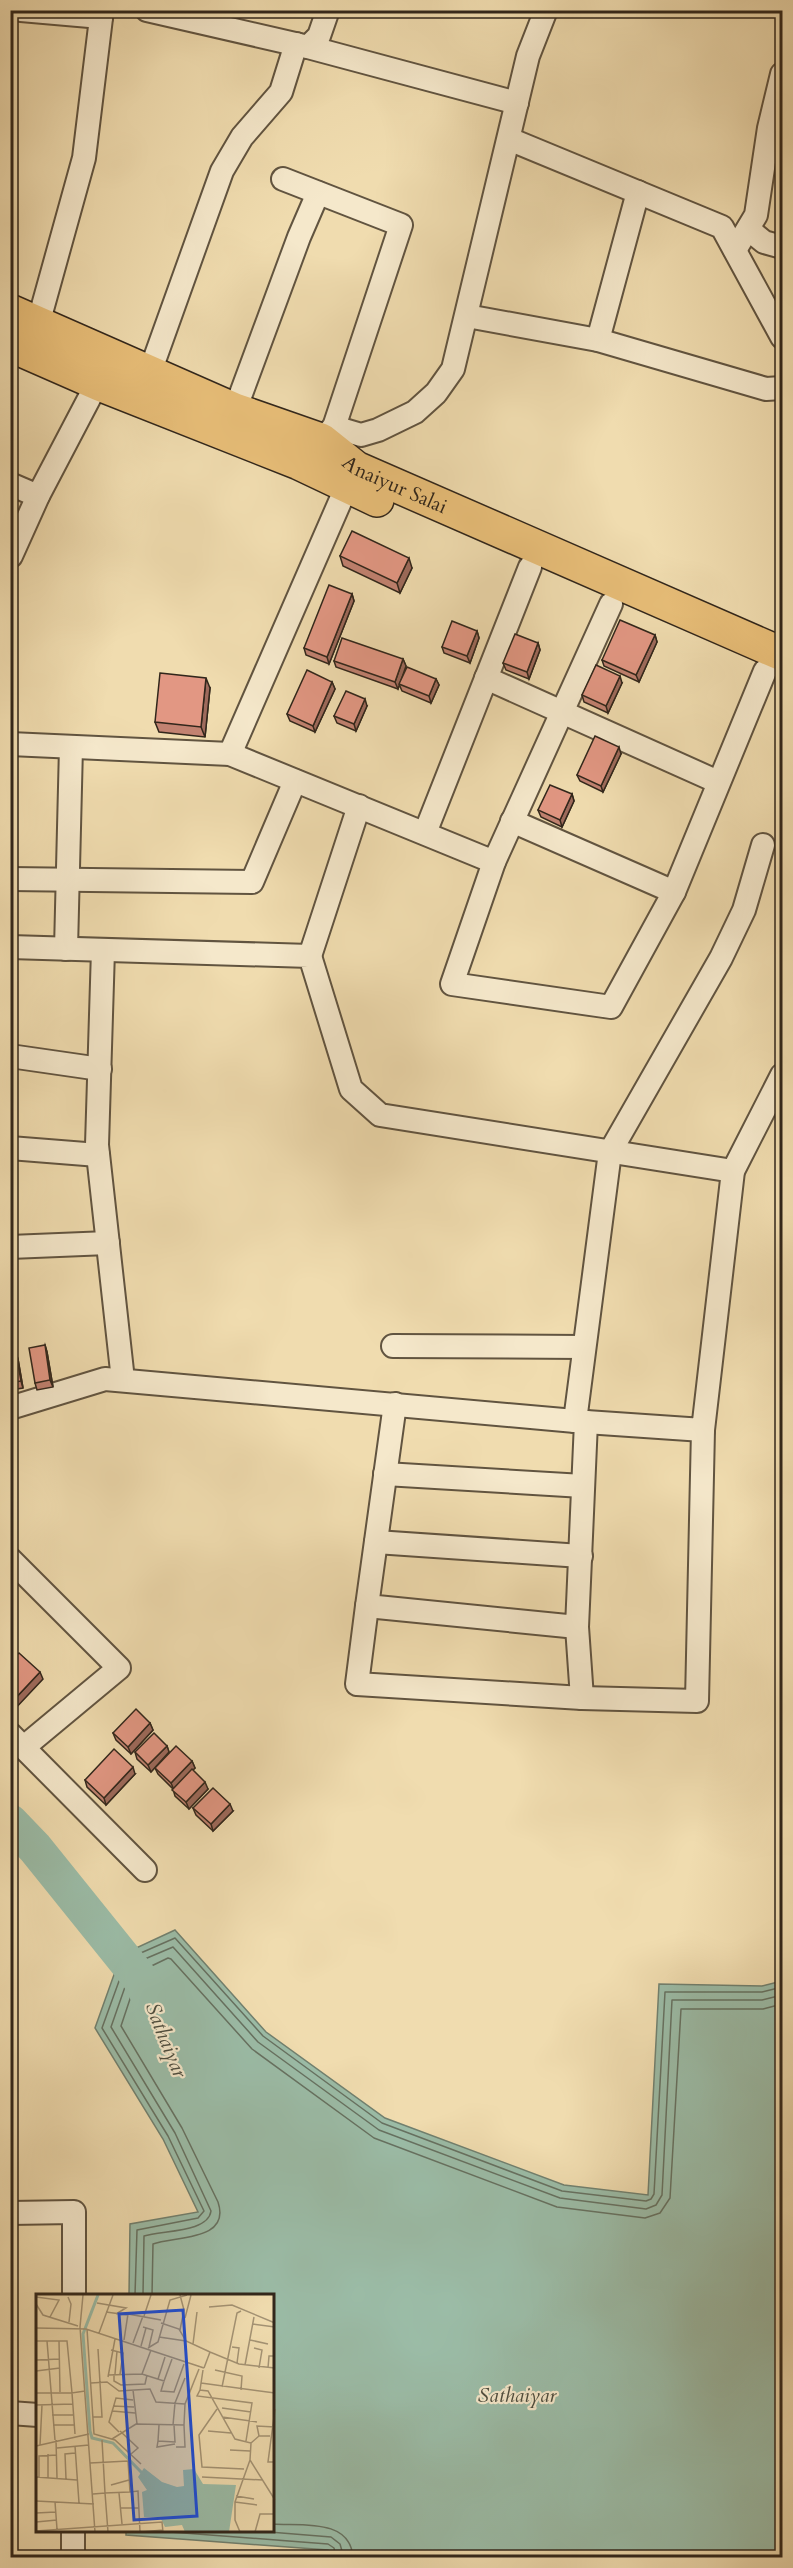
<svg xmlns="http://www.w3.org/2000/svg" width="793" height="2568" font-family="Cardo,serif">
  <style>
    .water { fill: #9bbca7; stroke: #71806f; stroke-width: 1.5 }
    .lines { fill: none; stroke-linecap: round; stroke-linejoin: round }
    .shore { stroke: #667161; stroke-width: 1.5 }
    .river { stroke: #9bbca7; stroke-width: 36 }
    .street-casing { stroke: #615440; stroke-width: 26 }
    .primary-casing { stroke: #31261b; stroke-width: 36 }
    .street { stroke: #f5e8cb; stroke-width: 22 }
    .primary { stroke: #e8be78; stroke-width: 33 }
    .wall { fill: #c28271; stroke: #31261b; stroke-width: 1.5 }
    .shaded-wall { fill: #9e6a5c; stroke: #31261b; stroke-width: 1.5 }
    .building { fill: #e29783; stroke: #31261b; stroke-width: 1.5 }
    .labels { text-anchor: middle; dominant-baseline: central; stroke-width: 4.5; stroke-linejoin: round; paint-order: stroke }
    .street-label { font-size: 20px; fill: #31261b; stroke: #f5e8cb }
    .water-label { font-size: 21px; font-style: italic; fill: #4c4c3e; stroke: #f5e8cb }
    .inset-river { fill: none; stroke: #9bbca7; stroke-width: 3 }
    .inset-road { fill: none; stroke: #a49374; stroke-width: 1.5 }
    .view { fill: #1d4ed8; fill-opacity: 0.15; stroke: #1d4ed8; stroke-width: 3 }
    .inset-edge { fill: none; stroke: #31261b; stroke-width: 3 }
  </style>
  <rect width="100%" height="100%" fill="#f0dcaf"/>
  <filter id="stains"><feTurbulence type="fractalNoise" baseFrequency=".00333" numOctaves="4"/><feColorMatrix values="0 0 0 0 .2 0 0 0 0 .09 0 0 0 0 .02 0 0 0 .5 -.17"/></filter>
  <radialGradient id="worn" r=".72"><stop offset=".6" stop-color="#630" stop-opacity="0"/><stop offset="1" stop-color="#630" stop-opacity=".3"/></radialGradient>
  <polygon class="water" points="175,1930 266,2032 385,2118 564,2185 648,2195 659,1984 762,1986 782,1981 782,2557 331,2558 328,2550 126,2535 126,2530 273,2530 273,2295 129,2295 130,2224 198,2212 163,2139 95,2028 121,1955"/>
  <g class="lines">
    <g class="shore">
      <polyline points="135,2295 137,2230 198,2218 204,2211 168,2136 102,2028 127,1959 175,1938 263,2036 382,2123 562,2191 646,2201 651,2199 654,2194 665,1992 762,1992 782,1987"/>
      <path d="M143,2295L144,2236C162,2230 208,2233 211,2211L175,2133L111,2027L133,1964L173,1947L258,2042L379,2130L560,2198L646,2209L656,2205L662,2195L672,2000H762L782,1995"/>
      <path d="M152,2295L153,2244C176,2236 231,2241 218,2202L182,2128L121,2026L139,1972L168,1958L171,1959L252,2049L374,2138L557,2207L645,2218L660,2213L670,2198L681,2009H763L782,2004"/>
      <path d="M273,2524C301,2526 351,2518 353,2558"/>
      <polyline points="144,2530 328,2544 334,2548 336,2558"/>
      <polyline points="244,2530 331,2537 340,2544 344,2558"/>
    </g>
    <polyline class="river" points="10,1822 35,1848 142,1981 148,1995"/>
    <defs>
      <g id="street">
        <polyline points="21,10 101,17"/>
        <polyline points="147,10 308,47 517,103"/>
        <polyline points="308,47 319,36 328,10"/>
        <polyline points="509,139 722,227 782,337"/>
        <polyline points="283,179 401,225 334,427"/>
        <polyline points="748,229 764,242 782,247"/>
        <polyline points="735,250 756,215 769,128 782,74"/>
        <polyline points="467,316 598,340 766,389 782,388"/>
        <polyline points="38,324 84,158 102,10"/>
        <polyline points="598,340 638,192"/>
        <polyline points="150,372 222,171 242,137 281,92 296,44"/>
        <polyline points="235,410 299,237 318,193"/>
        <polyline points="321,440 334,427 361,435 378,430 415,412 436,393 453,369 528,56 546,10"/>
        <polyline points="10,484 38,496"/>
        <polyline points="11,556 38,496 103,372"/>
        <polyline points="486,678 718,782"/>
        <polyline points="10,744 230,754 494,862 611,604"/>
        <polyline points="230,754 353,472"/>
        <polyline points="512,821 674,892"/>
        <polyline points="425,833 530,567"/>
        <polyline points="494,862 452,984 611,1007 674,892 765,671"/>
        <polyline points="10,879 252,882 295,781"/>
        <polyline points="10,947 310,956 351,1089 380,1115 733,1171"/>
        <polyline points="66,949 71,747"/>
        <polyline points="103,950 97,1145 123,1380"/>
        <polyline points="310,956 359,806"/>
        <polyline points="10,1056 100,1069"/>
        <polyline points="10,1148 98,1155"/>
        <polyline points="10,1247 108,1243"/>
        <polyline points="393,1346 584,1347"/>
        <polyline points="395,1404 367,1606 577,1627 586,1422"/>
        <polyline points="10,1408 105,1379 586,1422 703,1430 733,1171 782,1075"/>
        <polyline points="575,1421 610,1152 721,958 744,910 763,845"/>
        <polyline points="385,1474 583,1486"/>
        <polyline points="376,1542 581,1556"/>
        <polyline points="10,1559 119,1668 24,1747"/>
        <polyline points="367,1606 357,1684 582,1698 577,1627"/>
        <polyline points="582,1698 697,1701 703,1430"/>
        <polyline points="10,1734 145,1870"/>
        <polyline points="10,2213 74,2212 74,2295"/>
        <polyline points="10,2413 38,2415"/>
        <polyline points="73,2558 73,2530"/>
      </g>
      <g id="primary">
        <path id="s1" d="M10,311L235,410L321,440L356,468L782,654"/>
        <polyline points="10,345 99,384 299,463 377,500"/>
      </g>
    </defs>
    <use href="#street" class="street-casing"/>
    <use href="#primary" class="primary-casing"/>
    <use href="#street" class="street"/>
    <use href="#primary" class="primary"/>
  </g>
  <g class="wall">
    <polygon points="340,556 412,568 400,593 343,566"/>
    <polygon points="352,594 354,601 329,664 306,655 304,648"/>
    <polygon points="477,631 479,638 470,663 444,653 442,647"/>
    <polygon points="655,635 657,642 639,682 604,666 602,660"/>
    <polygon points="538,643 540,650 529,679 506,670 503,663"/>
    <polygon points="403,659 406,666 398,689 336,667 334,661"/>
    <polygon points="436,679 439,685 431,703 402,691 399,684"/>
    <polygon points="332,682 335,689 315,732 290,721 287,714"/>
    <polygon points="622,683 608,713 584,702 582,695"/>
    <polygon points="210,688 205,737 159,732 155,722"/>
    <polygon points="367,706 356,731 337,723 334,716"/>
    <polygon points="621,754 603,792 580,781 577,775"/>
    <polygon points="572,794 574,801 562,827 541,817 538,810"/>
    <polygon points="45,1345 47,1352 53,1387 37,1390 35,1383"/>
    <polygon points="16,1353 18,1359 23,1388 10,1390 10,1354"/>
    <polygon points="150,1723 153,1730 131,1754 116,1740 113,1733"/>
    <polygon points="167,1746 169,1752 151,1772 137,1759 135,1752"/>
    <polygon points="192,1761 195,1768 192,1770 208,1789 189,1809 175,1796 173,1789 158,1774 155,1768"/>
    <polygon points="135,1774 106,1805 87,1787 85,1780"/>
    <polygon points="193,1808 233,1811 213,1831 196,1815"/>
  </g>
  <g class="shaded-wall">
    <polygon points="409,558 412,568 400,593 397,583"/>
    <polygon points="352,594 354,601 329,664 327,657"/>
    <polygon points="477,631 479,638 470,663 467,656"/>
    <polygon points="655,635 657,642 639,682 636,675"/>
    <polygon points="538,643 540,650 529,679 527,672"/>
    <polygon points="403,659 406,666 398,689 395,682"/>
    <polygon points="620,676 622,683 608,713 606,706"/>
    <polygon points="206,678 210,688 205,737 201,727"/>
    <polygon points="436,679 439,685 431,703 429,696"/>
    <polygon points="332,682 335,689 315,732 313,726"/>
    <polygon points="365,699 367,706 356,731 354,724"/>
    <polygon points="619,747 621,754 603,792 601,786"/>
    <polygon points="572,794 574,801 562,827 560,820"/>
    <polygon points="45,1345 47,1352 53,1387 50,1380"/>
    <polygon points="16,1353 18,1359 23,1388 21,1381"/>
    <polygon points="12,1651 14,1658 10,1662 10,1652"/>
    <polygon points="40,1672 43,1679 12,1712 10,1704"/>
    <polygon points="150,1723 153,1730 131,1754 128,1747"/>
    <polygon points="167,1746 169,1752 151,1772 148,1765"/>
    <polygon points="192,1761 195,1768 174,1790 171,1783"/>
    <polygon points="133,1767 135,1774 106,1805 104,1798"/>
    <polygon points="205,1782 208,1789 189,1809 186,1802"/>
    <polygon points="230,1804 233,1811 213,1831 211,1824"/>
  </g>
  <g class="building">
    <polygon points="352,531 409,558 397,583 340,556"/>
    <polygon points="329,585 352,594 327,657 304,648"/>
    <polygon points="620,620 655,635 636,675 602,660"/>
    <polygon points="452,621 477,631 467,656 442,647"/>
    <polygon points="515,634 538,643 527,672 503,663"/>
    <polygon points="342,638 403,659 395,682 334,661"/>
    <polygon points="596,665 620,676 606,706 582,695"/>
    <polygon points="407,667 436,679 429,696 399,684"/>
    <polygon points="307,670 332,682 313,726 287,714"/>
    <polygon points="160,673 206,678 201,727 155,722"/>
    <polygon points="346,691 365,699 354,724 334,716"/>
    <polygon points="595,736 619,747 601,786 577,775"/>
    <polygon points="550,785 572,794 560,820 538,810"/>
    <polygon points="45,1345 50,1380 35,1383 29,1348"/>
    <polygon points="16,1353 21,1381 10,1383 10,1354"/>
    <polygon points="19,1653 40,1672 10,1704 10,1661"/>
    <polygon points="136,1709 150,1723 128,1747 113,1733"/>
    <polygon points="154,1733 167,1746 148,1765 135,1752"/>
    <polygon points="176,1746 192,1761 171,1783 155,1768"/>
    <polygon points="114,1749 133,1767 104,1798 85,1780"/>
    <polygon points="192,1769 205,1782 186,1802 172,1790"/>
    <polygon points="213,1788 230,1804 211,1824 193,1808"/>
    <polygon points="93,2551 119,2552 119,2558 93,2558"/>
    <polygon points="125,2553 150,2554 150,2558 125,2558"/>
    <polygon points="210,2554 232,2554 231,2558 210,2558"/>
  </g>
  <g class="labels">
    <g class="street-label">
      <text stroke="none"><textPath href="#s1" startOffset="424">Anaiyur Salai</textPath></text>
    </g>
    <g class="water-label">
      <text transform="translate(166 2040) rotate(68)">Sathaiyar</text>
      <text x="517" y="2395">Sathaiyar</text>
    </g>
  </g>
  <g transform="translate(36 2294)">
    <rect width="238" height="238" fill="#f0dcaf"/>
    <path d="M108,174L126,188L141,193L148,192L147,176L158,175L167,190L200,191L193,238H149L146,231L129,233L124,223H108L106,198L111,196L102,183Z" fill="#9bbca7"/>
    <path class="inset-river" d="M62,1L47,40L54,137L56,144L77,149L106,179"/>
    <path class="inset-road" d="M47,1L44,33L59,238M0,3L23,6L14,23M32,3L35,10L33,28M61,9L90,14L80,20M0,10L7,21L42,32M173,13L196,11L239,29M70,18L92,21M108,22L115,1M149,24L155,1M125,29L143,35L150,47L174,58M217,30L239,33M107,33L117,36L113,53M0,34L50,35L168,74M51,35L58,140L79,146L105,170M144,36L148,16L144,1M63,39L77,1M123,43L150,47M88,46L92,20L125,26M214,46L232,50M0,47H31L36,99L49,97M11,47L19,146M23,47L24,98M97,49L107,22M157,50L161,18M105,52L110,34M196,53L203,54L201,69M112,54L122,48L134,6L151,1M218,54L226,56L223,74M75,56L87,59L84,80M0,66L24,65M209,71L218,23M168,74L174,58L203,70L239,74M232,74L233,62H239M167,76L164,96L172,97L199,145L215,149L214,166L239,206M179,76L206,82L205,96M0,77L24,74M78,80V87L85,91L109,90L111,81M79,80L81,57M106,80L115,56M72,81L106,80L128,87L136,65M72,83L79,45M122,85L129,63M128,87L125,97L138,98L148,70M55,89L71,88L83,97L114,95L120,108L149,110M165,89L239,99M186,93L201,19L205,17M97,96L101,130M164,96L161,102L216,109L210,147M0,99H36L39,140M0,111L37,110M77,112L98,113M186,114L215,118M181,115L163,141L166,173L208,175M239,115L232,168H239M76,117L99,119M16,121H37M57,123H66L62,55M186,123L221,128M17,131H38M123,131L122,147L139,148L138,131M137,131L139,109L149,84M84,137L102,154L95,160M172,137L195,139M83,138L73,128L80,104L97,106M223,142L221,132L239,133M76,145L100,130L148,131L149,110L163,75M20,146L21,184M66,146L69,199L94,198M122,147L121,153L139,150M215,149L223,142H234M4,151L6,111M0,152L53,140M39,152L43,209M140,153H149L148,131M21,154L53,151M194,156L214,157M54,169L92,167L94,198L102,197L104,238M0,183L41,186M3,183V162L21,161M166,183L227,186M12,184V160M30,185L29,160L39,159M75,191L93,186M83,199L86,230M57,200L69,199L72,238M200,202L218,205M0,207L58,210M19,208L21,235M199,208L221,211M85,214H103M0,219L20,218M0,228L21,226M0,237L126,228L127,238M105,238L127,236M204,238L199,226V208L214,166M219,238L224,220H239"/>
    <path class="view" d="M147,16L161,222L98,226L83,20Z"/>
    <rect width="238" height="238" class="inset-edge"/>
  </g>
  <rect width="793" height="2568" fill="none" stroke="#f0dcaf" stroke-width="36"/>
  <rect x="12" y="12" width="769" height="2544" fill="none" stroke="#31261b" stroke-width="3"/>
  <rect x="18" y="18" width="757" height="2532" fill="none" stroke="#31261b" stroke-width="1.5"/>
  <rect width="100%" height="100%" filter="url(#stains)"/>
  <rect width="100%" height="100%" fill="url(#worn)"/>
</svg>
